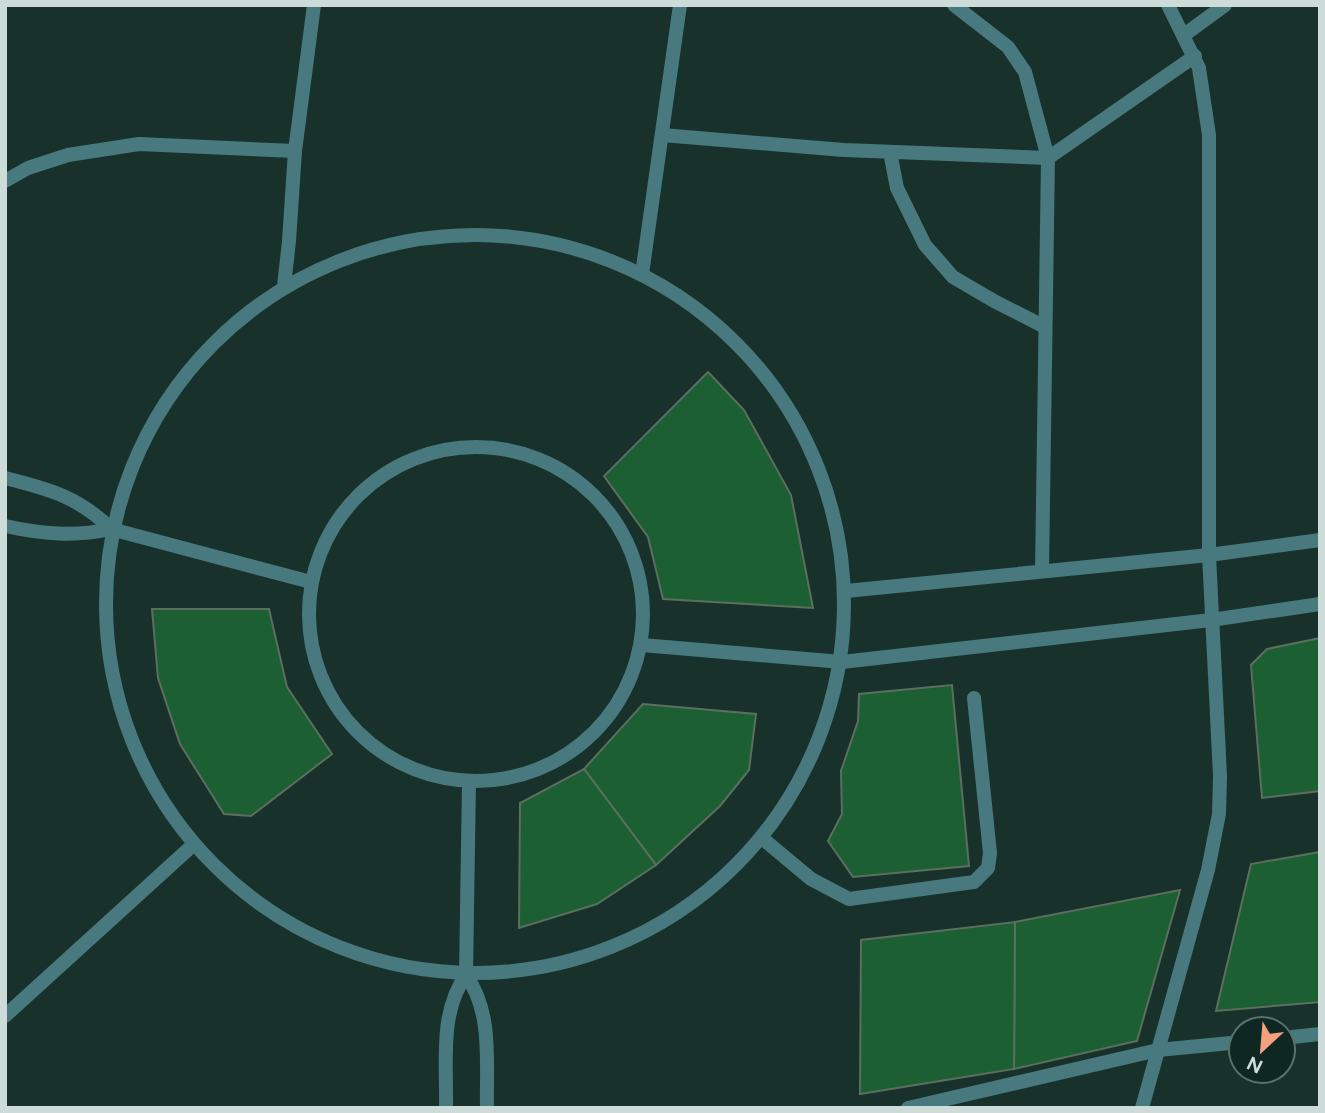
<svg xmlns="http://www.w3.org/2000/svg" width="1325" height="1113" font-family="Figtree,sans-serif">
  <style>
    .building { fill: #1c5f33; stroke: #5c6e5f; stroke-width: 2 }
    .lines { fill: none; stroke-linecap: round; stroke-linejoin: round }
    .minor { stroke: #47797f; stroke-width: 14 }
    .tertiary { stroke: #47797f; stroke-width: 14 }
  </style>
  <rect width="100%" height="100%" fill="#19312b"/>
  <g class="building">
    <polygon points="708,372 744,410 791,495 813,608 663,599 648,537 604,476"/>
    <polygon points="152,609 269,609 287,687 332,754 251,816 224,814 180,744 158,678"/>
    <polygon points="1320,638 1320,791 1262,798 1251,665 1267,649"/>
    <polygon points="952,685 969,866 853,877 828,841 842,814 841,771 858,721 859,694"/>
    <polygon points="643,704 756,714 749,770 720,806 656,865 584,769"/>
    <polygon points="584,769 656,865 597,904 519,928 520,803"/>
    <polygon points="1320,852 1320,1002 1216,1011 1251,864"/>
    <polygon points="1180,890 1137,1041 1014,1069 1015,922"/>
    <polygon points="1015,922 1014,1069 860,1094 861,940"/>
  </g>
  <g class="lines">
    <g class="minor">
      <polyline points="954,5 1008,47 1025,72 1048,158 1042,571"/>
      <polyline points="1184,35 1225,5"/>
      <polyline points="662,135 844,150 1048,158 1195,56"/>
      <polyline points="890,152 897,188 925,245 953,277 994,301 1045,327"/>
      <polyline points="5,181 28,168 68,155 139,144 295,151"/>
      <polyline points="642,274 680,5"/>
      <circle cx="476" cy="614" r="167"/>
      <polyline points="111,529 311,582"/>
      <polyline points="846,591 1209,555 1320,540"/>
      <polyline points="642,645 842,662 1211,620 1320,604"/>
      <polyline points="763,839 811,879 849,899 974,882 988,868 990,853 974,698"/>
      <polyline points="466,975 469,781"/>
      <polyline points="1283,1038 1320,1034"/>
      <polyline points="908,1108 1158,1050 1241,1042"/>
      <polyline points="1142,1108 1208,870 1219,814 1220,776 1209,555 1209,135 1199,68 1168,5"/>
    </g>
    <g class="tertiary">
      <circle cx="475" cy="604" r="369"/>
      <polyline points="284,286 289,241 295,151 314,5"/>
      <path d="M5,478C49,489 79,497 111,529"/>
      <path d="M5,526C42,534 74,537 111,529"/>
      <polyline points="5,1016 193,845"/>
      <path d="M446,1108C447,1063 439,1013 466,975C493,1013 486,1063 487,1108"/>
    </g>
  </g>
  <rect width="1325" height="1113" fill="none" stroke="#cedcd9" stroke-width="14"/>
  <g transform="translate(1262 1050) rotate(206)"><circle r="33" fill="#0f2722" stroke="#5b6f6b" stroke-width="2"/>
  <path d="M0-5L12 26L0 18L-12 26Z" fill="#f2a080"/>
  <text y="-10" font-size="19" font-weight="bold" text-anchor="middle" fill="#cedcd9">N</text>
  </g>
</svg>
